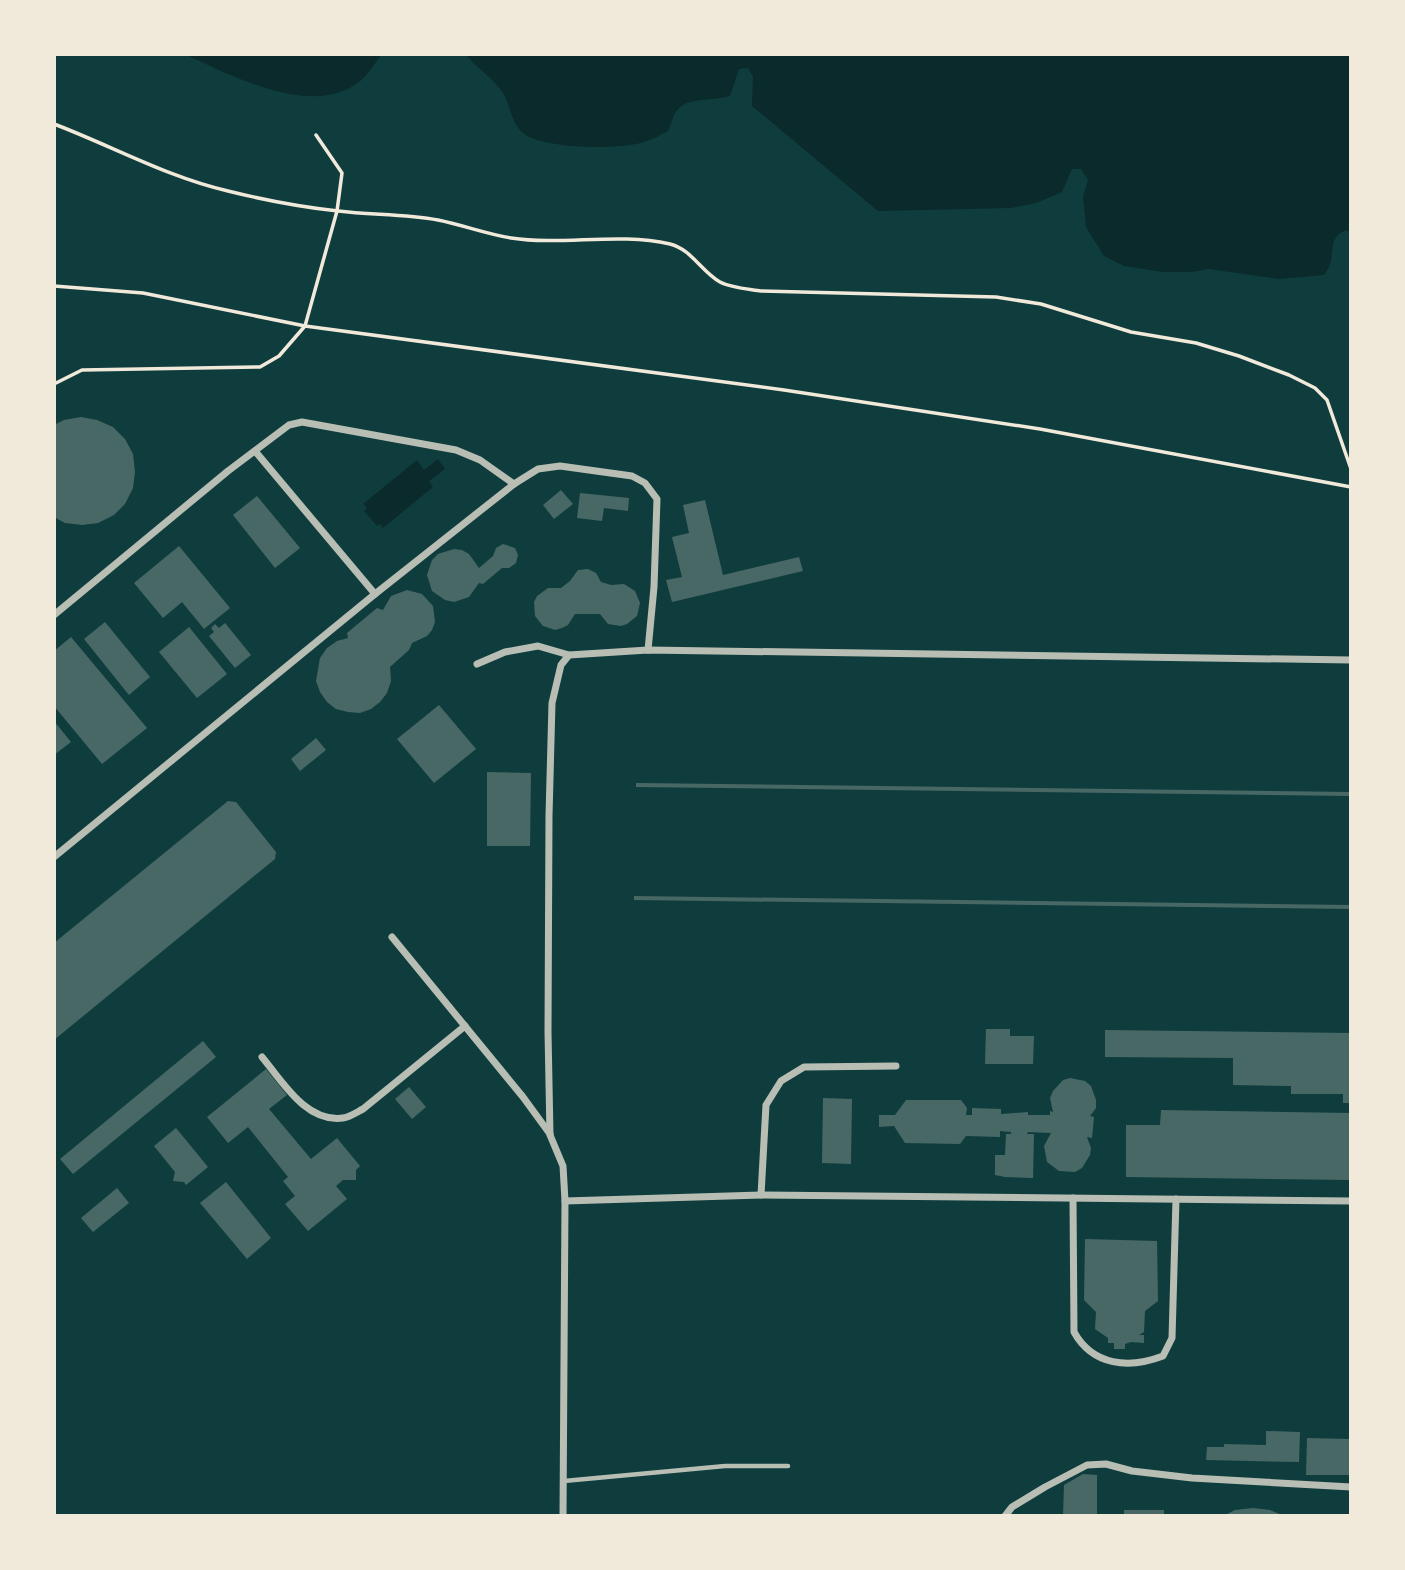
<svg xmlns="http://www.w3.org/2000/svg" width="1405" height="1570" font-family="'PT Serif',serif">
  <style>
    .water { fill: #0a2a2b }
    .building { fill: #486865 }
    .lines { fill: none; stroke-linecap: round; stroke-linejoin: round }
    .path { stroke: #f1e9da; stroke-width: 3.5 }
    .service { stroke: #b8beb3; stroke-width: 4.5 }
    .minor { stroke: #b8beb3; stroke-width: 7 }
  </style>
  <rect width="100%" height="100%" fill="#0f3d3e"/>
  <g class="water">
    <path d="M184,54H382C375,63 367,76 358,83C309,118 231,75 184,54Z"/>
    <path d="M465,54H1351V233L1346,230C1324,240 1339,257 1324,275L1279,279L1209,269L1192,272H1163L1124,266L1104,256L1086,227L1083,197L1088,180L1081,169H1072L1062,192L1036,203L1011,208L878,211L752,106L753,77L748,68L739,69L730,96C715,101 689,97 678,109C673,114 671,125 668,131C660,135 652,140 644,142C618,150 549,149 526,135C512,128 511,106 503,93C493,78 477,68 465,54Z"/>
    <polygon points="438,459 445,469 429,481 433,487 383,528 380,524 377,526 364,511 367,508 363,504 417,460 424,470"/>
  </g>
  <g class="building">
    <polygon points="81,417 97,420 113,427 125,439 133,454 135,472 133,488 125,504 114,515 98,523 82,525 65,523 54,517 54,425 64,420"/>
    <polygon points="561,490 573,504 554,519 543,505"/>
    <polygon points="580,493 629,498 628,511 604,508 602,521 577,518"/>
    <polygon points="257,496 300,548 275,568 233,515"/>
    <polygon points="705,500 723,575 799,557 803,571 672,602 666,580 682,577 672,537 689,533 683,505"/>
    <polygon points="503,544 515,548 518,555 516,563 509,568 502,568 483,584 479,583 469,597 454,602 445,600 432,591 427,575 432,560 438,554 454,549 462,550 469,554 479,568 493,556 496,548"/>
    <polygon points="179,546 230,608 204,629 182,602 163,618 134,583"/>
    <polygon points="588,569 596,573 601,582 611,585 624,584 635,591 640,603 637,616 627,624 621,626 608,624 600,614 575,614 568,625 562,628 555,630 543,626 535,616 534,602 537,596 548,588 561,588 570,581 578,570"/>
    <polygon points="407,590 422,594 433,606 435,622 432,630 427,636 412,643 409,650 390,667 391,681 387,693 380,702 371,709 360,713 348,712 336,709 327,702 320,692 316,681 320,658 327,648 337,641 348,638 347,633 377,608 383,610 391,596"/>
    <polygon points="105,622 150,677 129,695 84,639"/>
    <polygon points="225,623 251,655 235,668 209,636 214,632 211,628 215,624 219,628"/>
    <polygon points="189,627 227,674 197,698 159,652"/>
    <polygon points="71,637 147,728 102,764 54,706 54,651"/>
    <polygon points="439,705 476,749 434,783 397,739"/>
    <polygon points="54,721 71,742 54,755"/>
    <polygon points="316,738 326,750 300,771 291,759"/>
    <polygon points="487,772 531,773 530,846 487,846"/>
    <polygon points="636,783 1351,792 1351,796 636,787"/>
    <polygon points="228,801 236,802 276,852 275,859 54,1040 54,943"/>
    <polygon points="634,896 1351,905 1351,909 634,900"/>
    <polygon points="986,1029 1010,1029 1010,1036 1034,1036 1033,1064 985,1064"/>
    <polygon points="1105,1030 1351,1033 1351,1103 1343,1103 1343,1094 1291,1094 1291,1086 1233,1085 1233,1058 1105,1057"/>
    <polygon points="203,1041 216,1057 73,1174 60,1159"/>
    <polygon points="266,1069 287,1095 269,1109 311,1159 337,1138 360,1166 356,1170 356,1180 343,1180 336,1186 347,1199 308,1231 285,1204 295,1196 283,1181 288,1177 248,1127 228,1143 207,1117"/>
    <polygon points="1070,1078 1085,1081 1091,1086 1096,1100 1096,1108 1090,1116 1094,1117 1092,1138 1087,1137 1091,1148 1090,1155 1082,1168 1075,1172 1059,1171 1047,1162 1044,1146 1051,1133 1028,1132 1027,1134 1034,1134 1033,1178 1005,1177 995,1175 995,1155 1005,1155 1006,1134 1011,1134 1011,1132 1000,1131 1000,1137 966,1136 960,1144 905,1143 894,1126 879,1127 879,1115 895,1115 906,1100 961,1100 967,1108 966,1115 972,1115 972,1108 1001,1109 1001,1114 1028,1112 1028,1115 1050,1115 1050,1111 1053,1112 1050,1098 1053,1091 1063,1080"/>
    <polygon points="409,1087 426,1107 412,1119 395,1099"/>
    <polygon points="823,1098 852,1099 851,1164 822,1163"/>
    <polygon points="1161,1110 1351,1113 1351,1180 1126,1177 1126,1125 1160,1125"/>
    <polygon points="176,1128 208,1167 186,1185 184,1182 173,1181 175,1172 154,1146"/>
    <polygon points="226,1182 271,1238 247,1259 200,1203"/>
    <polygon points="117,1188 129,1203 93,1232 81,1218"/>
    <polygon points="1085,1239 1157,1241 1158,1301 1145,1311 1144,1332 1139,1335 1144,1335 1144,1343 1131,1342 1125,1344 1125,1349 1114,1349 1114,1343 1108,1343 1108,1338 1095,1329 1096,1312 1084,1300"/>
    <polygon points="1266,1431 1300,1432 1299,1462 1206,1460 1207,1447 1224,1447 1224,1444 1266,1445"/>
    <polygon points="1307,1438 1351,1439 1351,1475 1306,1475"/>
    <polygon points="1083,1474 1097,1475 1097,1516 1063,1516 1064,1485"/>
    <polygon points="1253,1508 1270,1510 1284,1516 1223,1516 1235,1510"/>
    <rect x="1124" y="1510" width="40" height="6"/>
  </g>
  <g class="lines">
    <g class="path">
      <path d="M54,124C112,146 167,177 228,191C264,200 301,207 338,211C371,215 405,214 438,220C463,225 486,234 511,238C563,246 617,232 670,244C691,249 702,272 720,282C731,288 749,289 761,291L996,297L1041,304L1131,332L1196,343L1239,356L1289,375L1315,388L1327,400L1351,469"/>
      <polyline points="54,286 143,293 305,326 784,390 1040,429 1351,487"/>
      <polyline points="54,384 82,370 260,367 279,356 305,326 337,211 342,173 316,135"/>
    </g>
    <polyline class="service" points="564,1481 725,1466 788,1466"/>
    <g class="minor">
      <polyline points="255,451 375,594"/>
      <polyline points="54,615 228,471 289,425 302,422 456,450 480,460 514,484"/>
      <polyline points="477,664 505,652 538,646 569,655"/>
      <polyline points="54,857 375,594 514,484 538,469 560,466 632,476 645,483 657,499 654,587 648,650"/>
      <polyline points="392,937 523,1097 550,1134"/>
      <path d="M262,1057C282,1081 306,1123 343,1118C350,1117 357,1112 363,1109L465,1026"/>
      <polyline points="761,1195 766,1105 781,1081 804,1067 896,1066"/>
      <path d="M1073,1198L1074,1332C1093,1366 1129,1369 1163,1356L1172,1338L1176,1199"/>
      <polyline points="565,1201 761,1195 1351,1201"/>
      <polyline points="563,1516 565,1201 563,1166 550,1135 548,1032 549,816 552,703 561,665 569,655 648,650 1351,660"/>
      <polyline points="1005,1516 1012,1507 1045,1487 1087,1465 1106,1464 1132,1471 1192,1478 1351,1487"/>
    </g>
  </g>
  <rect width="1405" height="1570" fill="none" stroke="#f1e9da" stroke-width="112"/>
</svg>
